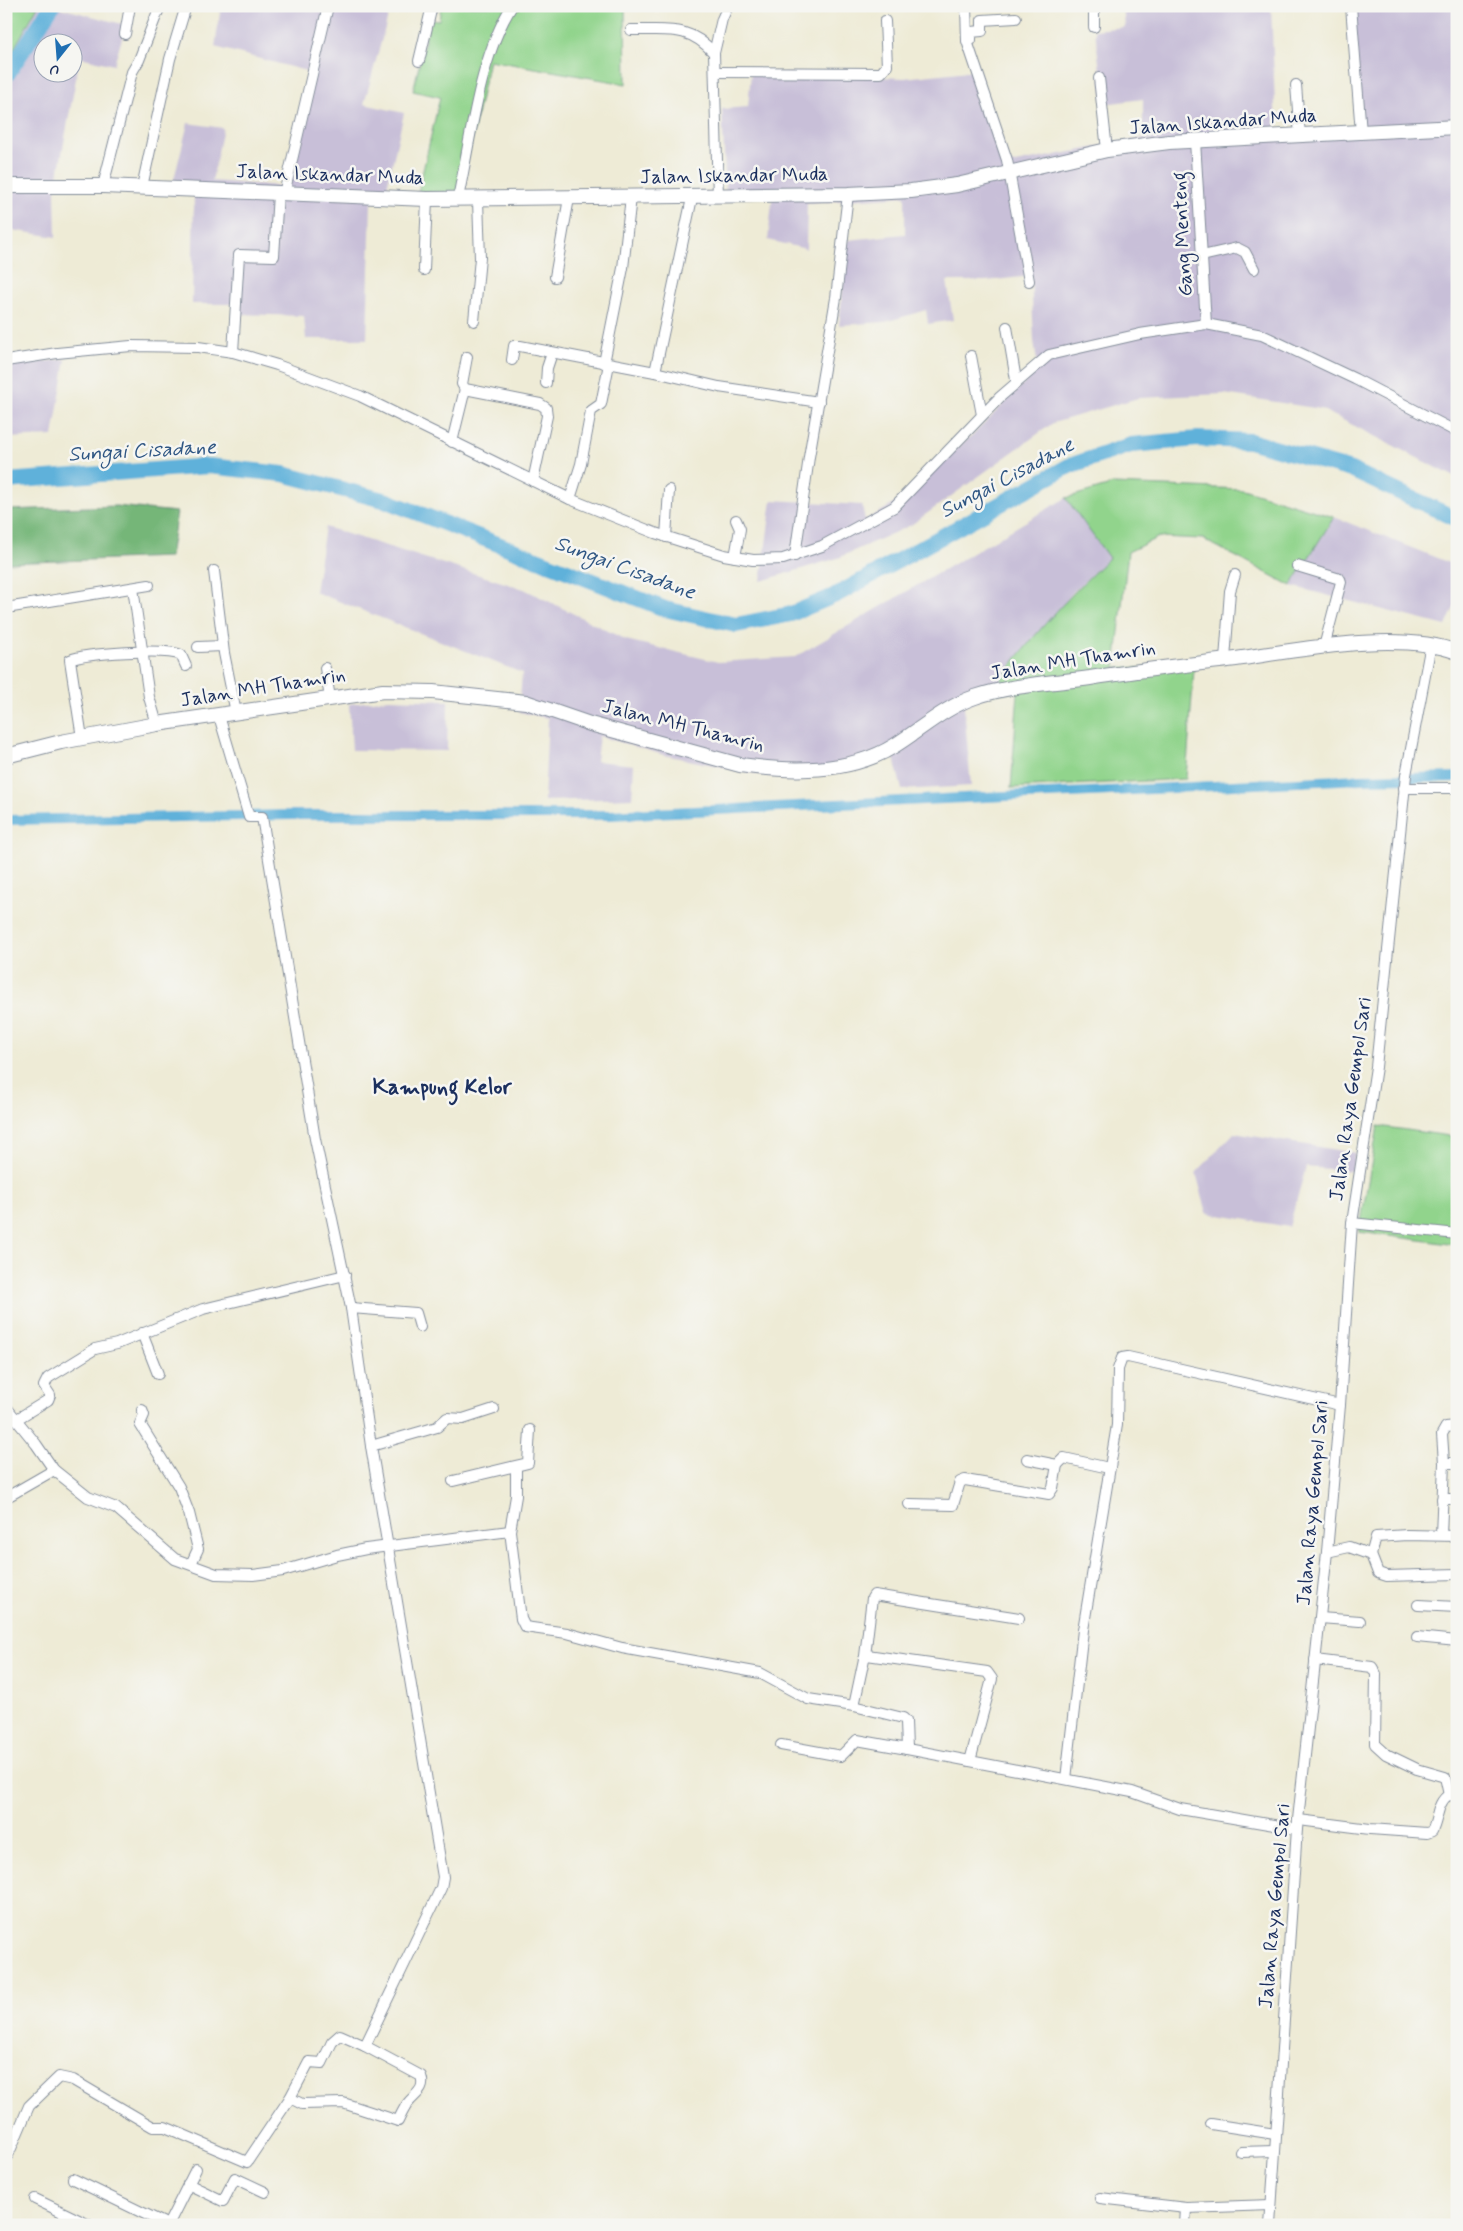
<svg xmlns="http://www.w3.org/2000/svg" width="1463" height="2231" font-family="Mynerve,sans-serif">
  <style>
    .industrial { fill: #c8bfd8; fill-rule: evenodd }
    .green { fill: #91d48c; stroke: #568275 }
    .forest { fill: #74b678; stroke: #48726b }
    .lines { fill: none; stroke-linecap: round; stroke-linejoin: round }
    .canal { stroke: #5fb1da; stroke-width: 10 }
    .river { stroke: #5fb1da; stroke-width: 16 }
    .street-casing { stroke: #848d9a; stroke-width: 12 }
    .secondary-casing { stroke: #848d9a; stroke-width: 16 }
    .street { stroke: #fff; stroke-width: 10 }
    .secondary { stroke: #fff; stroke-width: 14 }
    .labels { text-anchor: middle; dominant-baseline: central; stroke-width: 5; stroke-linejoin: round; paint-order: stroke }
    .street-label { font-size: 20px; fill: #1b2f5e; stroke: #f6f6f2 }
    .water-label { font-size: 21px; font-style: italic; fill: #2f5683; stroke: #f6f6f2 }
    .quarter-label { font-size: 22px; font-weight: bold; fill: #1b2f5e; stroke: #f6f6f2 }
  </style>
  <rect width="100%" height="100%" fill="#f6f6f2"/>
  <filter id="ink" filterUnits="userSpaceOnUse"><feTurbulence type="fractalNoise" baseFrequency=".02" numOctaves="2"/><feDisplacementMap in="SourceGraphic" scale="10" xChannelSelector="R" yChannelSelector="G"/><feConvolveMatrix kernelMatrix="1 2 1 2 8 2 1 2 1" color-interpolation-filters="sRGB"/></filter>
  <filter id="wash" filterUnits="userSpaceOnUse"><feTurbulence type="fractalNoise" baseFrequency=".0096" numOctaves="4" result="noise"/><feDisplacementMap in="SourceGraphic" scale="20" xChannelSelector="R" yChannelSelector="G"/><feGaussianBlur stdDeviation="1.12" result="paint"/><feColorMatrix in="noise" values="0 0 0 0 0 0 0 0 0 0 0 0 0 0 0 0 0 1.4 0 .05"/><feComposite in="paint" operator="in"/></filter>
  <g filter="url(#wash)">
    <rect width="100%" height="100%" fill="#eeebd6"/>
    <g class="industrial">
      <path d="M38,6H53L126,25L114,65L80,57L55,191L56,237L11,230L12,248H6V63ZM42,42H72V72H42Z"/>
      <polygon points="221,6 363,6 389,13 364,104 404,113 384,200 371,203 367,339 306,339 304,316 237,314 239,304 192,304 194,193 170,195 188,123 223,128 212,181 282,186 310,72 215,47"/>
      <polygon points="1123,6 1271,6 1276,131 1357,127 1354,6 1457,6 1457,478 1321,409 1224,394 1138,398 1053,423 911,525 838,558 761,581 772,500 862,505 865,520 894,504 975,433 1038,369 1034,341 1031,276 986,281 947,281 953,320 928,324 926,310 885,322 839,325 848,240 905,234 905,196 807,203 806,249 768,240 773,193 726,193 722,109 748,107 751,72 904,78 978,70 1010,164 1143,138 1143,99 1104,104 1095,30 1125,27"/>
      <polygon points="66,359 53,436 6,438 6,366"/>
      <polygon points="1066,498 1109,558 1074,591 1006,673 991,694 964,706 971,786 902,790 893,754 846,771 772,777 664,755 599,736 596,761 634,765 632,798 544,801 548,718 519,712 522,673 315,592 325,527 524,589 626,640 718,662 795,657"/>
      <polygon points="1334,517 1457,566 1457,601 1446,626 1291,586"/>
      <polygon points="389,699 448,701 447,751 352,750 349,704"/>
      <polygon points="1234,1133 1355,1153 1352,1171 1306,1167 1289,1227 1207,1213 1196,1173"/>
    </g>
    <g class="green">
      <polygon points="6,6 38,6 6,63"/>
      <polygon points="441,6 625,6 626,84 489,60 460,194 418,192 440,97 413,91 430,19 439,20"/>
      <path d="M1114,484L1243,489L1334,517L1291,586L1203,539L1159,537L1128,552L1115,667L1194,669L1186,779L1011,788L1018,692L991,694C1024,644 1066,599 1109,558L1066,498Z"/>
      <polygon points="1378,1126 1457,1137 1457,1245 1359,1232"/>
    </g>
    <polygon class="forest" points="116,506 177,512 170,557 6,563 6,510"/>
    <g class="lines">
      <polyline class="canal" points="6,820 293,815 610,815 1360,779 1457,777"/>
      <g class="river">
        <polyline points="6,76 52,6"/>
        <polyline points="6,481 209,466 283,474 387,501 665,609 736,625 791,614 836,595 1069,466 1131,445 1198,439 1250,441 1351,470 1457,519"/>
      </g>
    </g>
  </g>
  <g filter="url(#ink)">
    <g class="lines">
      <defs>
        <g id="street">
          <polyline points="966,6 967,41 1007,160 1029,281"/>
          <polyline points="1351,6 1361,133"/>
          <polyline points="1094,27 1094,6"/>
          <path d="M631,30C667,31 688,24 714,53"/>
          <polyline points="125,34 130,6"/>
          <polyline points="968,40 971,40 971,32 982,31 982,20 1016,18"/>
          <polyline points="419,61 432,6"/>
          <polyline points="716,72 881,73 887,66 885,21"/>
          <polyline points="1099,78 1107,150"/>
          <polyline points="1296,85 1300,136"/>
          <polyline points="1195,141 1206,324"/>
          <polyline points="103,186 132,72 139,60 160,6"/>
          <polyline points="142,187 170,59 186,6"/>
          <polyline points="284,194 328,6"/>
          <polyline points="718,197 714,53 722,19 728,6"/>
          <path d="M458,198C471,138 479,57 512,6"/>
          <polyline points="1202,256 1237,248 1245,252 1254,269"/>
          <polyline points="424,270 427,199"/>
          <polyline points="555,277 569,198"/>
          <polyline points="474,321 480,258 478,200"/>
          <polyline points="1007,327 1016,380"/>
          <polyline points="233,352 239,255 274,256 278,194"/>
          <polyline points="971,356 982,415"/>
          <polyline points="467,357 462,384 465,389 540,404 546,408 547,416 533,481"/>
          <polyline points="512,360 514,346 520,346 655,372 719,387 819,402"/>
          <polyline points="6,361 57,353 131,346 198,347 233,352 277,365 360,396 570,499 655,533 724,555 753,560 783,559 822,546 894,507 1000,397 1049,355 1140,334 1206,324 1262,335 1355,379 1457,432"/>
          <polyline points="604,363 623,268 631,197"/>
          <polyline points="655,372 692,198"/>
          <polyline points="546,383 547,368 552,353"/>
          <polyline points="452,442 465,389"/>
          <polyline points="570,499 581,464 591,411 601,404 609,364"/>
          <polyline points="666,537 669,490"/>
          <polyline points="795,556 809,457 836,298 848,194"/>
          <polyline points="735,557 740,529 736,520"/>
          <polyline points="1297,566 1340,579 1341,582 1324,647"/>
          <polyline points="214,571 224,653 236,713"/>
          <polyline points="133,588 149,697 157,724"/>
          <polyline points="6,608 149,585"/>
          <polyline points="198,647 223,646"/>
          <polyline points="1225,660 1230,591 1235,575"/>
          <polyline points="325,668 330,698"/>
          <path d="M82,738L70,660C86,653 166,648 181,655L186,666"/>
          <polyline points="1404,788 1457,788"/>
          <polyline points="1352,1223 1457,1234"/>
          <polyline points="351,1308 416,1313 420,1327"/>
          <polyline points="142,1333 158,1374"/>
          <polyline points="6,1407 36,1444 54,1470 88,1497 116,1508 175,1559 216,1574 253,1575 283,1571 337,1555 366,1549 510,1531"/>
          <polyline points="142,1410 144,1415 140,1424 179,1487 189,1513 198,1549 191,1564"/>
          <polyline points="17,1419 48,1400 50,1395 44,1386 48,1378 95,1349 117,1344 203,1309 345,1275"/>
          <polyline points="371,1446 437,1427 447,1418 463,1419 494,1409"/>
          <polyline points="1027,1459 1057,1465 1064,1458 1109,1468"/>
          <polyline points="1444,1463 1457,1463"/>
          <polyline points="516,1468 516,1496 510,1531 521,1619 525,1627 567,1633 622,1648 760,1673 808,1699 854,1706 903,1718 906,1721 907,1749 1132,1792 1180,1809 1297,1829"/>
          <polyline points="453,1481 528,1463 530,1430"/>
          <polyline points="7,1497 54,1470"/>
          <polyline points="1442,1499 1457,1499"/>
          <polyline points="909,1504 953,1505 960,1482 965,1480 1049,1494 1053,1488 1057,1465"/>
          <polyline points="1441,1535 1444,1463 1442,1434 1446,1427 1457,1426"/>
          <polyline points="1327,1552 1349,1547 1371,1555 1378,1573 1387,1576 1457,1574"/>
          <polyline points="1371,1555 1376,1537 1407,1535 1457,1536"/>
          <polyline points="1418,1605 1457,1607"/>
          <polyline points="1320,1618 1360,1621"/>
          <polyline points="1417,1637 1457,1641"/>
          <polyline points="865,1656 872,1598 874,1595 1019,1618"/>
          <polyline points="1315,1660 1372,1667 1376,1674 1375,1744 1386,1754 1417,1769 1445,1777 1449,1795"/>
          <polyline points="854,1706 864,1659 867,1655 987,1672 992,1679 970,1761"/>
          <polyline points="781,1745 841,1756 857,1740 907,1749"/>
          <polyline points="1066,1779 1083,1630 1117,1425 1118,1369 1122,1358 1128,1357 1340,1405"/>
          <path d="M1299,1820L1370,1829L1427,1833L1432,1831C1438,1820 1437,1801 1449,1795L1457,1796"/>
          <path d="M290,2098L302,2104L343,2103L398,2121C401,2115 404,2108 408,2103C415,2094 426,2090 421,2076L365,2046"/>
          <polyline points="1211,2124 1275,2134"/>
          <polyline points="1241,2152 1274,2151"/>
          <polyline points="6,2160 29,2106 59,2077 73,2080 153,2127 165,2127 247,2162 290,2098 309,2062 322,2063 332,2042 340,2035 365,2046 441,1888 443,1877 371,1446 351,1308 315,1139 262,817 249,817 219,716"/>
          <polyline points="73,2179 168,2225"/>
          <polyline points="188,2184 223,2201 235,2178 265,2192"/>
          <polyline points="1100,2198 1186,2208 1271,2205"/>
          <polyline points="35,2199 89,2225"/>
          <polyline points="168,2225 196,2169"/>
          <polyline points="1185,2225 1186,2208"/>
          <polyline points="1270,2225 1297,1829 1327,1552 1340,1405 1352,1223 1376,1067 1406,775 1431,644"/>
        </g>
        <g id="secondary">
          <polyline points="6,186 103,186 427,199 848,194 911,191 957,185 1107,150 1169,142 1457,127"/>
          <path d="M6,756L61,742L157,724L383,691L433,692L526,702L590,724L740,765C790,772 849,774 894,746C920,730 945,707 975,697C1011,685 1052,683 1090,678C1139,670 1187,665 1236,659C1299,650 1398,630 1457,652"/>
        </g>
      </defs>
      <use href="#street" class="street-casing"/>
      <use href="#secondary" class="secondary-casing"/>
      <use href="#street" class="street"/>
      <use href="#secondary" class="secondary"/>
    </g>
  </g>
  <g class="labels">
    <g class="street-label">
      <text transform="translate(1223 122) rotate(-4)">Jalan Iskandar Muda</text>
      <text transform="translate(330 175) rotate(2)">Jalan Iskandar Muda</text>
      <text transform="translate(734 176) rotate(-1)">Jalan Iskandar Muda</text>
      <text transform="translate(1183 234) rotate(-93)">Gang Menteng</text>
      <text transform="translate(1073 661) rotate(-9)">Jalan MH Thamrin</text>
      <text transform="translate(263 688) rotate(-9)">Jalan MH Thamrin</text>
      <text transform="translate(683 726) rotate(14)">Jalan MH Thamrin</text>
      <text transform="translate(1351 1099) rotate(-82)">Jalan Raya Gempol Sari</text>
      <text transform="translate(1313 1503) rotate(-85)">Jalan Raya Gempol Sari</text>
      <text transform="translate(1275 1906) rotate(-85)">Jalan Raya Gempol Sari</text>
    </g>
    <g class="water-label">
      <text transform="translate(142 451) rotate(-3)">Sungai Cisadane</text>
      <text transform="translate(1007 478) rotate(-28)">Sungai Cisadane</text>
      <text transform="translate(625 568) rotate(20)">Sungai Cisadane</text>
    </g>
    <g class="quarter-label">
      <text x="442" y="1088">Kampung Kelor</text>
    </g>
  </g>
  <rect width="1463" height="2231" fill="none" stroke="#f6f6f2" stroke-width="25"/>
  <g transform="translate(58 58) rotate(197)"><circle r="24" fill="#f6f6f2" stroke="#9ea6b7"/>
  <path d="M0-4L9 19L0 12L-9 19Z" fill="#1f6fb2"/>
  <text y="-8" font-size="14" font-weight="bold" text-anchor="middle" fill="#1b2f5e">U</text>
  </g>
</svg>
